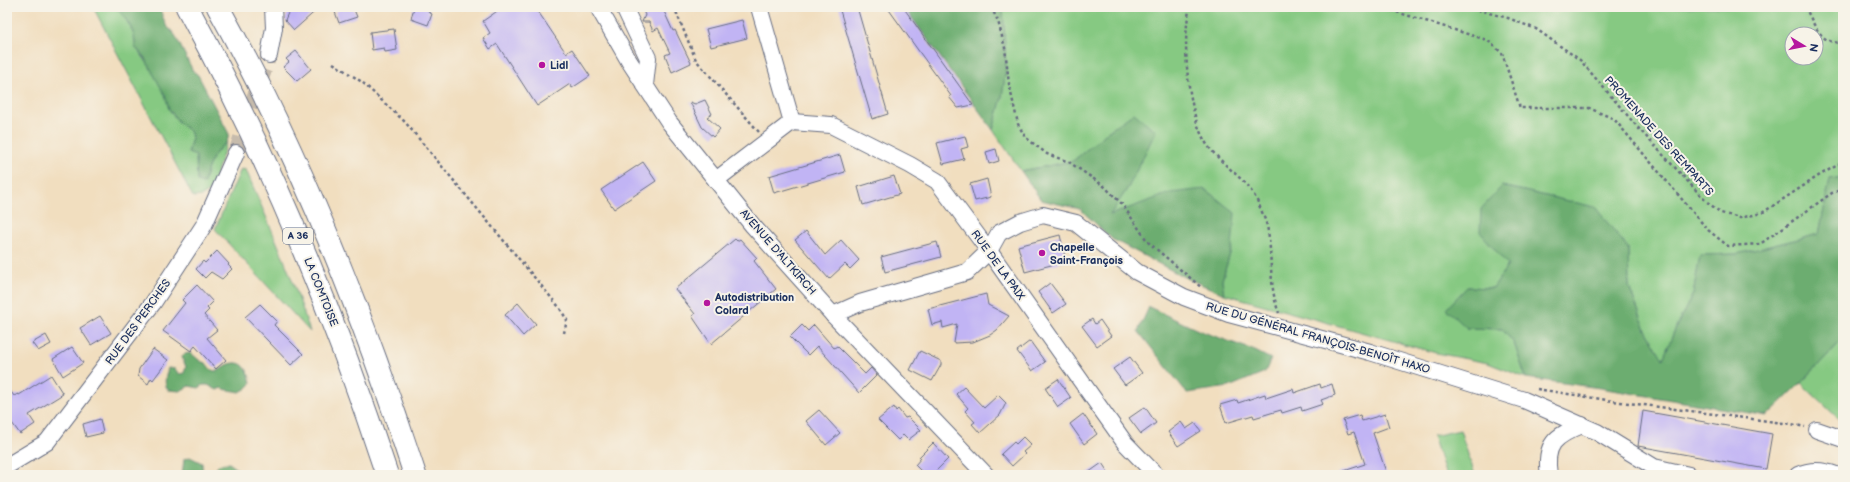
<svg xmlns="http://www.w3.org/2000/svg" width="1850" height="482" font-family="'Balsamiq Sans',sans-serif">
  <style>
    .green { fill: #86c982; stroke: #507c70; fill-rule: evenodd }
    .forest { fill: #6cad70; stroke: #446e67 }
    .building { fill: #c1b4f4 }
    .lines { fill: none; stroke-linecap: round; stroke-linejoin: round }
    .minor-tunnel { stroke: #c6bbac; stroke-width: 16; stroke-dasharray: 16 8; stroke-linecap: butt }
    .minor-casing { stroke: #666c80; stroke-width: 18 }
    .highway-casing { stroke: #666c80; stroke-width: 24 }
    .path { stroke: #666c80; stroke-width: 2.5; stroke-dasharray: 3 3; stroke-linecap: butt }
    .minor { stroke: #fff; stroke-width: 16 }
    .highway { stroke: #fff; stroke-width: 22 }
    .poi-dot { fill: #b5179e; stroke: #f7f3e8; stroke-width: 1.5 }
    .labels { text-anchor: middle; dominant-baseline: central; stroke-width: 4; stroke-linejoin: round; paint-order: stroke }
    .shield { fill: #f7f3e8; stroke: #5d6a87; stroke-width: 1 }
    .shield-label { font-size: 10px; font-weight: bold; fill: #1b2f5e }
    .poi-label { font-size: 11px; font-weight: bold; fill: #1b2f5e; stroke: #f7f3e8; text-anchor: start }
    .street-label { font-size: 11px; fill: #1b2f5e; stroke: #f7f3e8 }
  </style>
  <rect width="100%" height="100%" fill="#f7f3e8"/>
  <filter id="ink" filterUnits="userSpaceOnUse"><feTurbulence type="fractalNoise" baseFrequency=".025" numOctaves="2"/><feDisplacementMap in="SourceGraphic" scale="8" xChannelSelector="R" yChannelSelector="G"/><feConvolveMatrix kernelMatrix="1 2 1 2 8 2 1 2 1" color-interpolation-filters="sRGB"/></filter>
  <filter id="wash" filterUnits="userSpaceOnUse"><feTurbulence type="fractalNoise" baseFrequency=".012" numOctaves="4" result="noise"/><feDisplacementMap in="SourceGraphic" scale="16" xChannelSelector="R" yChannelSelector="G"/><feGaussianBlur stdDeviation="0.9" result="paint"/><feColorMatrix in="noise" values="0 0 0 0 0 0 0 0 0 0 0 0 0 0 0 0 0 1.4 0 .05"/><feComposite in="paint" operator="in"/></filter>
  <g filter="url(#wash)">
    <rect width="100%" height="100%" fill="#f1debf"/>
    <g class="green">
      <path d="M93,7H116C126,19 136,31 135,47C147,61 157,77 165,94C167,99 167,105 169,109C173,116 183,128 190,131L192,137L188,153L196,156L197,181L204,183C207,167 213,152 227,142L211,190L202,196L193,197Z"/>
      <path d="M1003,7H1843V177L1830,179L1819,234L1737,254L1700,255L1693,294L1676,327L1663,360L1646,330L1629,287L1628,248L1594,207L1502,186L1497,251L1508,265L1493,288L1467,287V328L1502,329L1514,343L1526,378L1488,363L1436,353L1224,294L1222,280L1232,247L1136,206L1110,215L1129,186L1134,114L1110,130L1073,161L1021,171L993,130L1002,97L1006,68ZM1792,34H1816V58H1792Z"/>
      <path d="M241,169L246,170C269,224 293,276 310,332L215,229Z"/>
      <polygon points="1843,339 1843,423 1801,383"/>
      <polygon points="1460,430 1475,475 1446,475 1433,436"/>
    </g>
    <g class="forest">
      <path d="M116,7H159L166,25L175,35L193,71L198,75L229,134L227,142C213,152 207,167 204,183L197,181L196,156L188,153L192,137L190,131L180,124L169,109L165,95L155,77L145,58L135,47C136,31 126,19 116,7Z"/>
      <polygon points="904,7 1003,7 1006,68 1002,97 993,130"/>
      <polygon points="1134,113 1156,131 1129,186 1110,215 1170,193 1205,189 1235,213 1232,247 1222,280 1224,294 1186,278 1112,239 1080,209 1041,200 1021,171 1073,161 1110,130"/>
      <polygon points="1843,177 1843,339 1801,383 1767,416 1600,388 1526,378 1514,343 1502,329 1467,328 1446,309 1467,287 1493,288 1508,265 1480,232 1481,209 1502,186 1595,207 1628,248 1629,287 1646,330 1663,359 1676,327 1693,294 1700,255 1737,254 1819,234 1830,179"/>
      <polygon points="1149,307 1198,330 1253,350 1271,359 1265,372 1229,387 1187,393 1138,331"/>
      <path d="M190,353C197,357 199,362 206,363C209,367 211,371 216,371C219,371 224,367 227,365C243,358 249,370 251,384L247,388L240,392C233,390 228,391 221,388L217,390L208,385H203L199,388L189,386L180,391L168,390C163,383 166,376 168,368L175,369L179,374L184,373L186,367L182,357L184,354Z"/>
      <polygon points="190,457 202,463 203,475 182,475 184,459"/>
      <polygon points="229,463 239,470 239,475 213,475 218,465"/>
    </g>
    <g id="blocks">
      <g class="building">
        <polygon points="291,7 320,7 294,30 285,20 288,13 287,11"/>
        <polygon points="337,7 353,7 357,17 339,23 335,12 338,11"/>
        <polygon points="414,7 430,7 428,12 432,14 428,25 411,19"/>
        <polygon points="503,7 535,7 566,53 572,49 590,76 572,88 570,84 537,106 497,44 490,49 483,38 490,33 483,21"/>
        <polygon points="641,7 662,7 673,31 675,30 691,63 672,72 665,55 670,53 658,28 653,31 649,22 642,22 645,15"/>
        <polygon points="839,7 857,7 888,114 872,119"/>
        <polygon points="887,7 903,7 973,105 958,108 949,97 951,96"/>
        <polygon points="742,20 747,38 711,47 706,29"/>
        <polygon points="394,29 397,50 385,52 384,48 372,50 370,32"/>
        <polygon points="296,51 311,69 297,81 283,67 289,62 286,59"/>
        <polygon points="705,100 712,114 707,117 720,129 713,137 702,127 690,102 695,104"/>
        <polygon points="965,136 968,147 961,149 964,159 943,164 937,143"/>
        <polygon points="996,149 999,161 989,164 986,152"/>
        <polygon points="840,155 845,172 774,193 769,176"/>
        <polygon points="643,162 656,181 614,209 601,190"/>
        <polygon points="894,176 900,194 863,205 858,187"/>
        <polygon points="987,179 991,197 975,201 970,184"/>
        <polygon points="806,231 825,255 841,240 859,260 850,269 845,264 829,279 795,240"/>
        <polygon points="1060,235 1066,261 1025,272 1018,246"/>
        <polygon points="735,239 737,241 740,239 757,258 754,261 776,289 711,344 692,316 695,314 675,289"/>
        <polygon points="937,242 941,257 885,272 881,257"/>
        <polygon points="217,251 229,264 228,265 232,269 222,279 211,272 205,278 196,269 203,261 205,263"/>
        <polygon points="1050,283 1066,304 1053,313 1038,292"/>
        <polygon points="197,285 213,302 207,308 209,310 204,315 217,330 207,338 226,360 216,369 195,346 191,351 163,331 185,303 182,300"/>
        <polygon points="986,294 988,305 1009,316 997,330 990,335 973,342 954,343 957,324 943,328 942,322 932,325 928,309"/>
        <polygon points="518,303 536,324 523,336 505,315"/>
        <polygon points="260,304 277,321 274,325 303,354 291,365 245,317"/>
        <polygon points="100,316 111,333 91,345 80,328"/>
        <polygon points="1092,319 1095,324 1100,320 1111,336 1097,346 1082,326"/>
        <polygon points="802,325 808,331 814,325 834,348 837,346 865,374 871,368 877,375 859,393 817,346 808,355 790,337"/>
        <polygon points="46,335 51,344 38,351 32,343"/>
        <polygon points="1030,341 1045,362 1032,371 1017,351"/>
        <polygon points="72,347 83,363 63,376 53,359"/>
        <polygon points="153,349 168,360 153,380 151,378 148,384 138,376 139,369"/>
        <polygon points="920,351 941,361 941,365 932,381 910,370"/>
        <polygon points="1130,357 1142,373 1125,385 1113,369"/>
        <polygon points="51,375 63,394 29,415 35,424 20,434 7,416 7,386 14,396 18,394 19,395"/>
        <polygon points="1058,379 1071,398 1058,407 1045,388"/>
        <polygon points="1320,384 1321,388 1332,384 1335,395 1321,400 1323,404 1302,411 1301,407 1282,413 1281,410 1254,418 1253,415 1226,423 1220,405 1237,400 1238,403 1265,394 1266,398 1293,389 1294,393"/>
        <polygon points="964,387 984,408 998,395 1006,403 1000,415 980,433 972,424 975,422 965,411 968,408 956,394"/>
        <polygon points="894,407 896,411 898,409 905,418 908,417 921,430 908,440 903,435 898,440 878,420"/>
        <polygon points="1145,407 1156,423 1141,434 1129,418"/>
        <polygon points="819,410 840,433 826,445 806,421"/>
        <polygon points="1643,411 1772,434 1766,469 1638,446"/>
        <polygon points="1083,414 1097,434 1084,444 1070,424"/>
        <polygon points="1385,414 1389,427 1373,433 1387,475 1339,475 1338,473 1365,464 1354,432 1348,434 1343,420 1360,415 1362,421"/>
        <polygon points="100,419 103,433 86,437 83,424"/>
        <polygon points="1181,422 1186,429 1195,423 1201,431 1178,446 1168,432"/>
        <polygon points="1023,437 1031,445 1023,452 1025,454 1012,466 1001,454 1014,442 1016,444"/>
        <polygon points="933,443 948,459 932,475 925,475 915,465 921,458 919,457"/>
        <polygon points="1102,463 1110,475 1085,475"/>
      </g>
    </g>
  </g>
  <g filter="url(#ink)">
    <use href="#blocks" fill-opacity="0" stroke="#666c80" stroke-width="1"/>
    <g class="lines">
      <polyline class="minor-tunnel" points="236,153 269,55"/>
      <defs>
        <g id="minor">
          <polyline points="598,7 629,61 669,122 753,226 833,315 986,475"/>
          <polyline points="624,7 648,58 645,85"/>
          <polyline points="759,7 792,122"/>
          <polyline points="269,55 274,28 273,7"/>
          <polyline points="716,180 792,122 831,125 910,165 937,181 989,251 1125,443 1156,475"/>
          <polyline points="833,315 860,303 967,272 989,251 999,233 1020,222 1043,215 1076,223 1137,272 1184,297 1229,314 1370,352 1524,400 1597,432 1654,467 1689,475"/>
          <polyline points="1817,430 1843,439"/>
          <polyline points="7,466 47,442 153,303 204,225 236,153"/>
          <path d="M1549,475C1544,444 1555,436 1582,425"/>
          <path d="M1798,475C1811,469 1823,470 1836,475"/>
        </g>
        <g id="highway">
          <path d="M187,7C269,157 334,313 387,475"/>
          <path d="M218,7C300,155 363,314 415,475"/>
        </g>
      </defs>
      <use href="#minor" class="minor-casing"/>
      <use href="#highway" class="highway-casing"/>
      <g class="path">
        <polyline points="674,7 696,60 759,132"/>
        <polyline points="991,7 998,21 1005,48 1009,84 1018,124 1025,137 1047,154 1069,162 1104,186 1122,204 1148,242 1202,288"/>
        <path d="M1190,7C1181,40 1188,115 1206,143C1221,166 1249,179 1259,205C1262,212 1265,219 1267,226C1273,254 1268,285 1279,313"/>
        <polyline points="1386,7 1390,10 1487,40 1502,53 1520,108 1589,108 1614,119 1708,230 1728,246 1760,244 1832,193 1843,189"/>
        <polyline points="1466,7 1508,18 1536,29 1580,60 1640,130 1706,201 1721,213 1740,218 1762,213 1820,175 1843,162"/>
        <path d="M1805,7C1814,23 1820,46 1843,42"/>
        <polyline points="333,63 362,82 405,122 559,307 567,320 564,333"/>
        <polyline points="1537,389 1613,401 1791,424 1805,427"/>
      </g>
      <use href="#minor" class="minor"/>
      <use href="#highway" class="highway"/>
    </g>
  </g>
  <g class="poi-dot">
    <circle cx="542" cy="65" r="4"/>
    <circle cx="1042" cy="253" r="4"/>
    <circle cx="707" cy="303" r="4"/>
  </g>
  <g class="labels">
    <rect class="shield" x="283" y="228" width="30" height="16" rx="3"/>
    <g class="shield-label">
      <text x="298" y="236">A 36</text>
    </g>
    <g class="poi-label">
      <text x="550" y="65">Lidl</text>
      <text x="1050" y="247">Chapelle<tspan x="1050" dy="13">Saint-François</tspan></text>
      <text x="715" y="297">Autodistribution<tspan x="715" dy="13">Colard</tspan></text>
    </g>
    <g class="street-label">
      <text transform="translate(1659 136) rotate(48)">PROMENADE DES REMPARTS</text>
      <text transform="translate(778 252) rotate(49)">AVENUE D'ALTKIRCH</text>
      <text transform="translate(998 265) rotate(54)">RUE DE LA PAIX</text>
      <text transform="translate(321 292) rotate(68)">LA COMTOISE</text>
      <text transform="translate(138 322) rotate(-54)">RUE DES PERCHES</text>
      <text transform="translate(1318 338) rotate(16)">RUE DU GÉNÉRAL FRANÇOIS-BENOÎT HAXO</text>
    </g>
  </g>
  <rect width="1850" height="482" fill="none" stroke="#f7f3e8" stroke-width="24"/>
  <g transform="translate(1804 46) rotate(100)"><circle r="19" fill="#f7f3e8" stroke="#9fa5b1"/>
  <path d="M0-3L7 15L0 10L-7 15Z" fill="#b5179e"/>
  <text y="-6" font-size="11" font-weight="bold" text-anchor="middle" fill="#1b2f5e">N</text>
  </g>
</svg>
